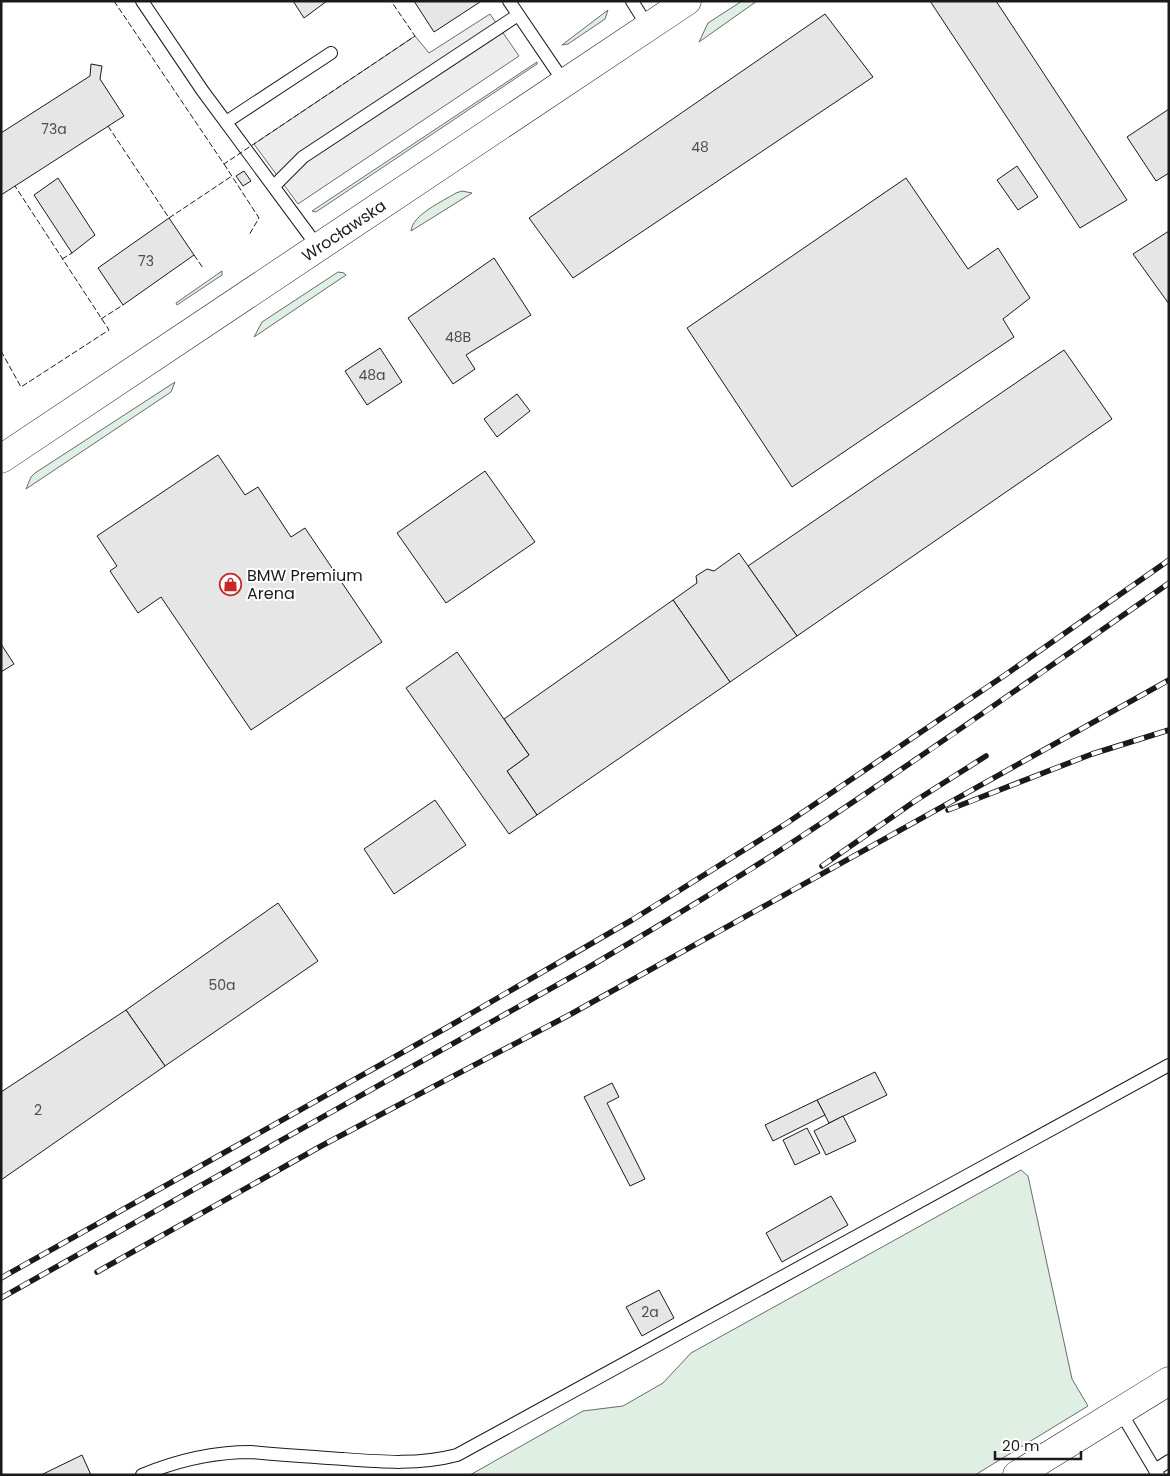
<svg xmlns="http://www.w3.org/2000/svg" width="1170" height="1476" font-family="Poppins,sans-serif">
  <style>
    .green { fill: #e0efe3; stroke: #6a6a6a }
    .parking { fill: #ededed; stroke: #6a6a6a }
    .building { fill: #e6e6e6; stroke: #1a1a1a }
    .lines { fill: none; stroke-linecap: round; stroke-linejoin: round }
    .service-casing { stroke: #1a1a1a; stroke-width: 14 }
    .tertiary-casing { stroke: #1a1a1a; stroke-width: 29 }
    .service { stroke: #fff; stroke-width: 12 }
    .tertiary { stroke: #fff; stroke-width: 28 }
    .rail-casing { stroke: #1a1a1a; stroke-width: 5.5 }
    .rail { stroke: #fff; stroke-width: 4; stroke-dasharray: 11; stroke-linecap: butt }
    .fence { stroke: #1a1a1a; stroke-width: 1; stroke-dasharray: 6 2.5; stroke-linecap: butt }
    .labels { text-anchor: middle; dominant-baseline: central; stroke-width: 4; stroke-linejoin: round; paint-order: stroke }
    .number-label { font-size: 14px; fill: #4d4d4d }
    .street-label { font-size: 16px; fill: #1a1a1a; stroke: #fff }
    .poi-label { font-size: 16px; fill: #1a1a1a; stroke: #fff; text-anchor: start }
  </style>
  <rect width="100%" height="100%" fill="#fff"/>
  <g class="green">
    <polygon points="742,1 757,1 699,42 708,23"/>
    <polygon points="608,10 605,19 568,44 562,45"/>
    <polygon points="537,62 537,64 316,212 312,211"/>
    <path d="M462,191L472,193L411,231C412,215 443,201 456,193Z"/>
    <polygon points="222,271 222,275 177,305 176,303"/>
    <polygon points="338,272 344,273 346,275 254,337 262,322"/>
    <polygon points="175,382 171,392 26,489 31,477 35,473"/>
    <polygon points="1021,1170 1028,1176 1072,1379 1088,1406 975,1475 470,1475 583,1411 623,1406 663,1383 691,1353"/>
  </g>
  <polygon class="parking" points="490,14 519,56 298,204 254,144 415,36 429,53"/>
  <g class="building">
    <polygon points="293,1 327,1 304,18"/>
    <polygon points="414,1 479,1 480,2 434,32"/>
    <polygon points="930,1 996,1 1127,200 1080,228"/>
    <polygon points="825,14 873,77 573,278 529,218"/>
    <polygon points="91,64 102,66 100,79 124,116 1,195 1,133 90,76"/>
    <polygon points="1169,109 1169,173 1156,181 1127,137"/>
    <polygon points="1017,166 1038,197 1018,210 997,180"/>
    <polygon points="244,171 251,181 243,186 236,176"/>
    <polygon points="58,178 95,235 72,253 34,195"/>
    <polygon points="906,178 968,269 998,248 1030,298 1003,319 1014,337 792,487 687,328"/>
    <polygon points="169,218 194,255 123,305 98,268"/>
    <polygon points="1169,231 1169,304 1133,254"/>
    <polygon points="494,258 531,315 466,355 475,369 453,384 408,318"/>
    <polygon points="380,348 402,382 367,405 345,371"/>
    <polygon points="1064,350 1112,419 797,636 748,566"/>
    <polygon points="517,394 530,411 497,437 484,419"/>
    <polygon points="218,455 245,495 258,487 291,537 305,528 382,642 251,730 161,597 138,613 110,571 117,566 97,536"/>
    <polygon points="485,471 535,542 446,603 397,533"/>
    <polygon points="739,553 797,636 730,682 673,600 697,583 696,576 707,569 714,571"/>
    <polygon points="673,600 730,682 537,815 507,771 529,755 504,719"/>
    <polygon points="1,644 14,664 1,672"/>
    <polygon points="457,652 529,755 507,771 537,815 509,834 406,688"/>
    <polygon points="435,800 466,845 394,894 364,849"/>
    <polygon points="278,903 318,961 165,1066 126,1010"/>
    <polygon points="126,1010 165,1066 1,1180 1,1092"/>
    <polygon points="875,1072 887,1095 829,1123 817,1100"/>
    <polygon points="612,1083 619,1097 607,1103 645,1179 630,1186 584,1097"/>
    <polygon points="817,1100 825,1115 773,1141 765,1125"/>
    <polygon points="843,1116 856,1141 826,1155 814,1131"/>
    <polygon points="807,1128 820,1153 795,1165 783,1140"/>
    <polygon points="831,1196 848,1225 782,1262 766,1233"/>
    <polygon points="659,1290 674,1318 642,1336 626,1307"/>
    <polygon points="82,1455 91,1475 41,1475"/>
  </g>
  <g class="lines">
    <defs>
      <g id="service">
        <polyline points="142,1 202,90 318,247"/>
        <polyline points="509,1 564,82"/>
        <polyline points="632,1 648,27"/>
        <polyline points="226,122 331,53"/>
        <polyline points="274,186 303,157 518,15"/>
        <polyline points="1120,1411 1158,1475"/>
        <polyline points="1155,1470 1169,1461"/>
        <path d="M142,1475C178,1460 213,1452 251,1452C282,1455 313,1457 343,1459C382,1462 419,1465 457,1455L1169,1065"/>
      </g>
      <g id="tertiary">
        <path id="s1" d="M1,459L687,1"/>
        <polyline points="1017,1475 1169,1381"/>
      </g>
    </defs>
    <use href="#service" class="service-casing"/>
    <use href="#tertiary" class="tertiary-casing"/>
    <use href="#service" class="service"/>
    <use href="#tertiary" class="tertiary"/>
    <defs>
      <g id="rail">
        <polyline points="948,810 1092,754 1169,730"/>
        <polyline points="822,866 915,801 986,756"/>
        <polyline points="97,1272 323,1145 571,1014 1169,680"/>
        <polyline points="1,1278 446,1028 632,920 787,823 1008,673 1169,560"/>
        <path d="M1,1298L589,967C662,924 734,881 805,834C928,753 1048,668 1169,583"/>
      </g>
    </defs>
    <use href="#rail" class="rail-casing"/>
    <use href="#rail" class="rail"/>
    <g class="fence">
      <polyline points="114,1 224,164 415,36 391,1"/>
      <polyline points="108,126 169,218 232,176"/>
      <polyline points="224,164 259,218 249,235"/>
      <polyline points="194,255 203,268"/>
      <polyline points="62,259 72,253"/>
      <polyline points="101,319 123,305"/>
      <polyline points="1,351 21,387 109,330 15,186"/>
    </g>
  </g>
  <defs>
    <symbol id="shop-ring" viewBox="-11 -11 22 22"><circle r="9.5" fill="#fff" stroke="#c62828" stroke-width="1.5"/><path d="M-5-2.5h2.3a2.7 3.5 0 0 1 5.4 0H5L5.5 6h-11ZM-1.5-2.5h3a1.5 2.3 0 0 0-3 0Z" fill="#c62828"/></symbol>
  </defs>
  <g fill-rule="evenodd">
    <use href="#shop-ring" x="218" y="572" width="25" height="25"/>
  </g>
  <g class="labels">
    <g class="number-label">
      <text x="54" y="129">73a</text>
      <text x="700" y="147">48</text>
      <text x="146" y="261">73</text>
      <text x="458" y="337">48B</text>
      <text x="372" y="375">48a</text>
      <text x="222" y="985">50a</text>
      <text x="38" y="1110">2</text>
      <text x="650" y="1312">2a</text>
    </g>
    <g class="street-label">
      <text stroke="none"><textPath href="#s1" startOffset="412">Wrocławska</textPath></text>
    </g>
    <g class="poi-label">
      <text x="247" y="575">BMW Premium<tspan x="247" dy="18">Arena</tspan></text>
    </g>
  </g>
  <rect width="1170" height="1476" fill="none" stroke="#1a1a1a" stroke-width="5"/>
  <path d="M995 1451v8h86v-8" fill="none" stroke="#1a1a1a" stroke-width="2.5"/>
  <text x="1002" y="1451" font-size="15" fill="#1a1a1a" stroke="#ffffff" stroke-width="4" paint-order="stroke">20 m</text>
</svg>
